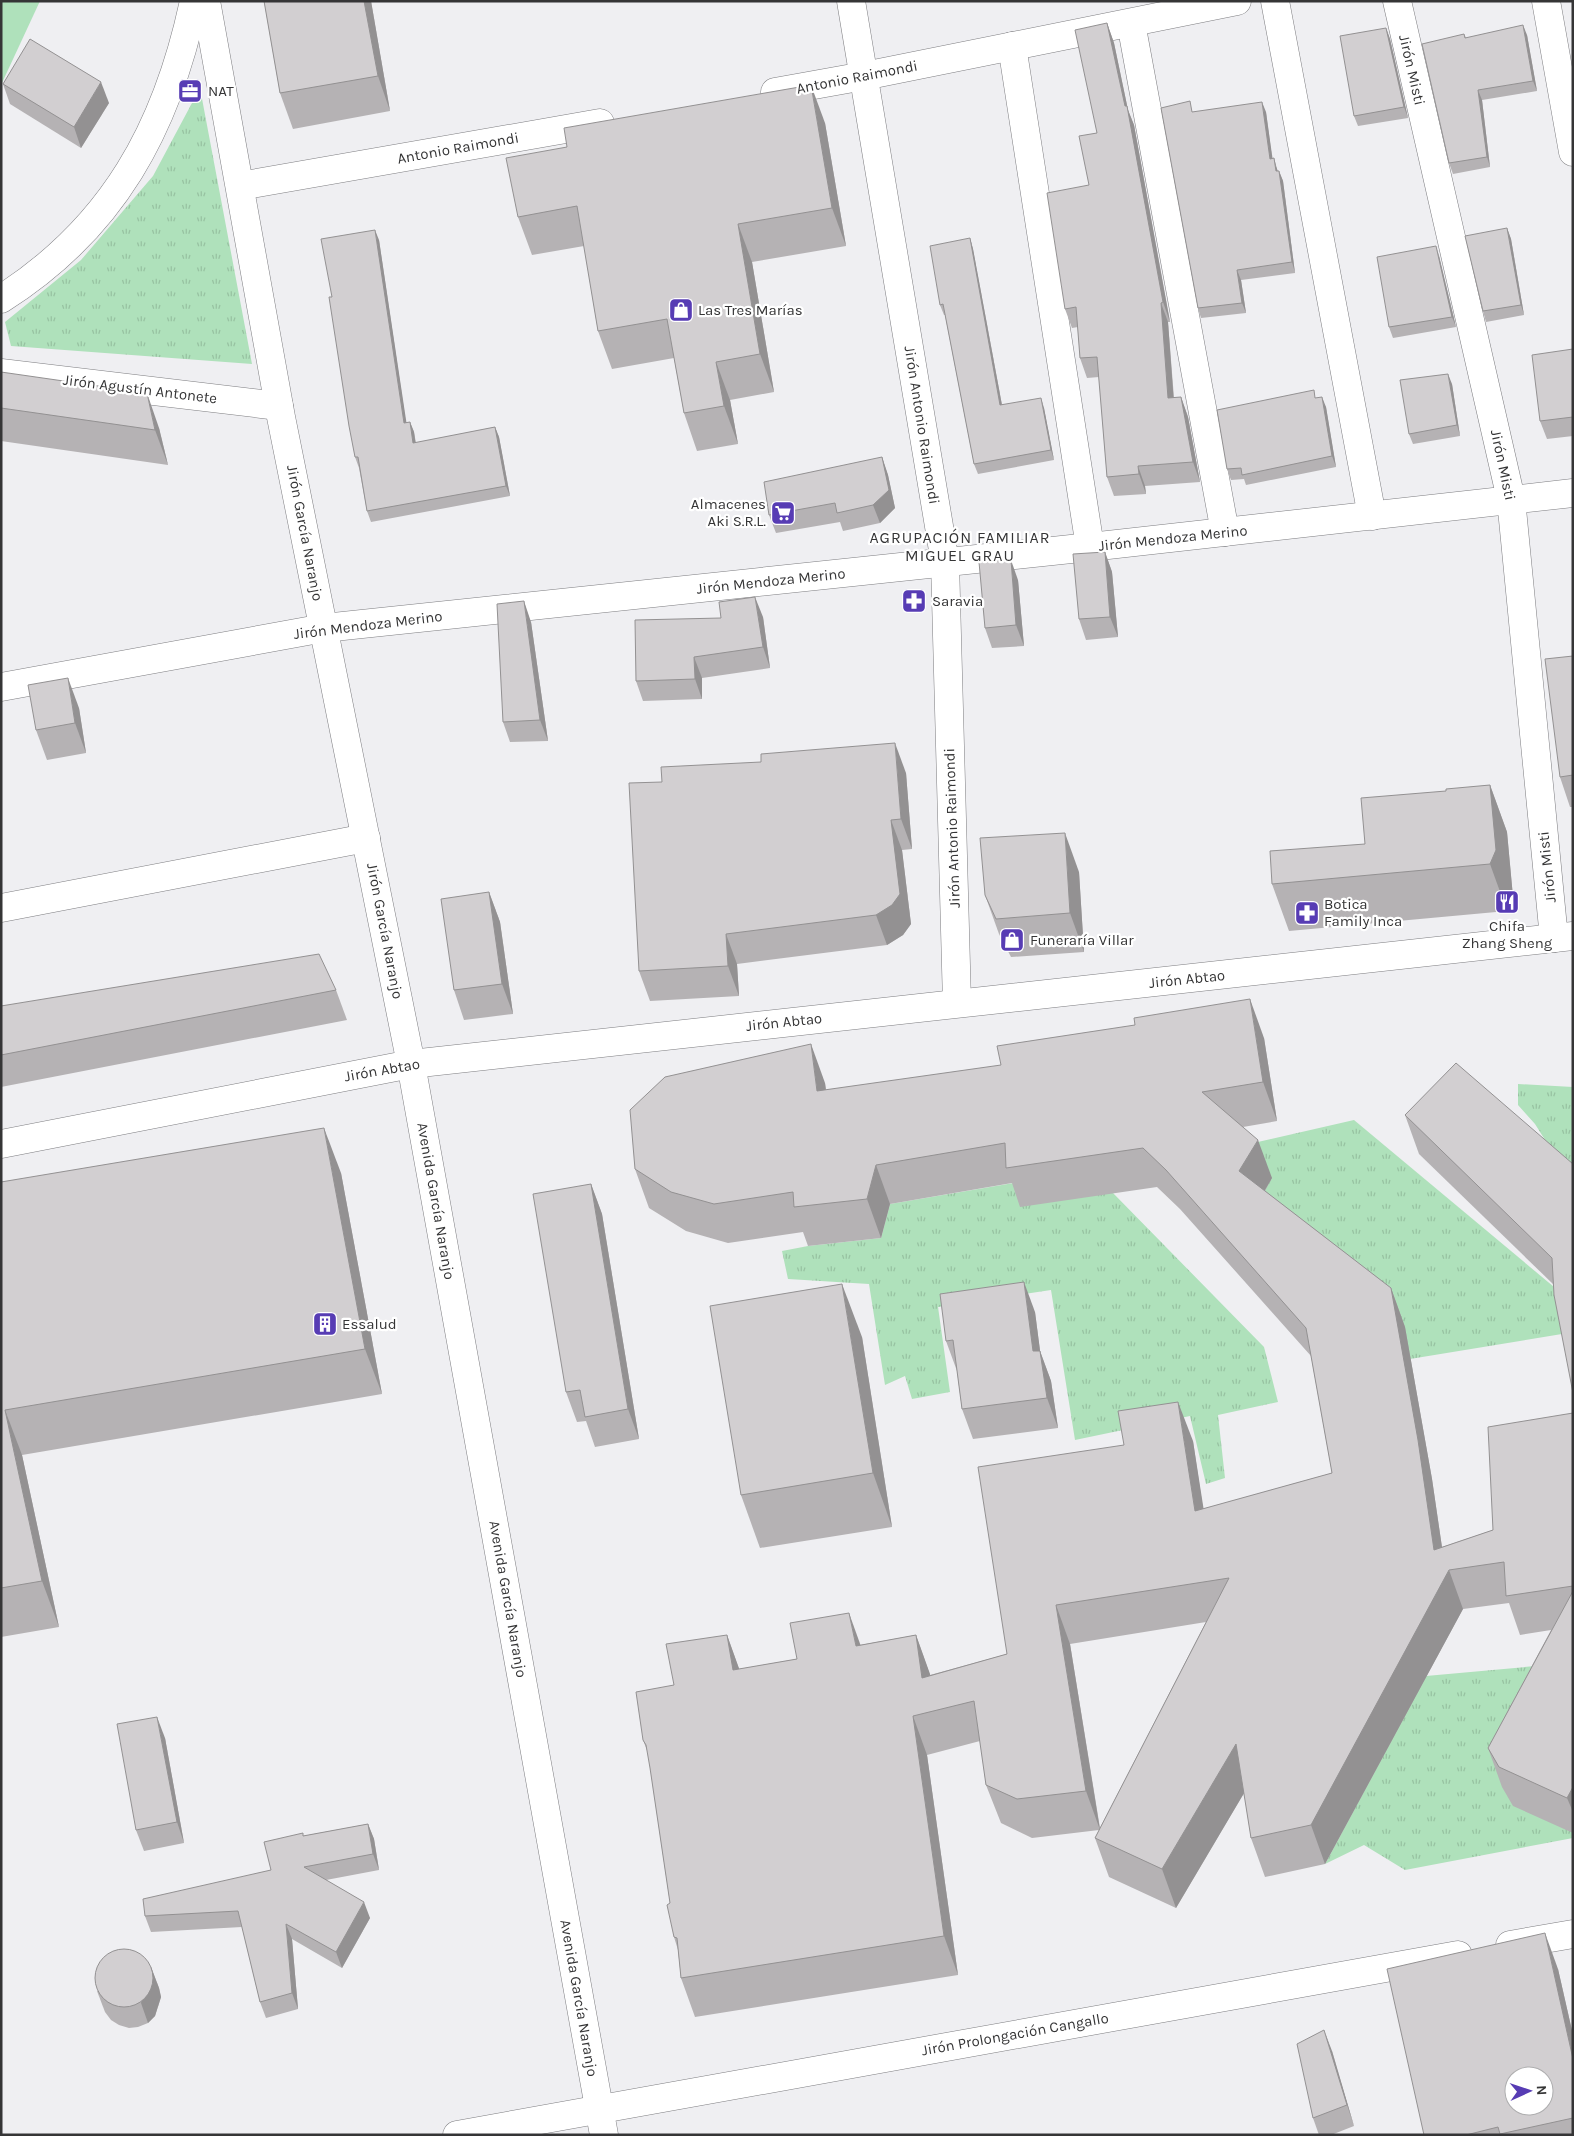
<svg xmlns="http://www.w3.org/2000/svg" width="1574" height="2136" font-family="Karla,sans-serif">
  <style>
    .grass { fill: url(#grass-tufts) }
    .garden { fill: #afe1bb }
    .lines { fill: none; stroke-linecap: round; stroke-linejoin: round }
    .minor-casing { stroke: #7d7d80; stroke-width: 29 }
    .minor { stroke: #fff; stroke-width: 28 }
    .wall { fill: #b5b2b4; fill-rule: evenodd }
    .shaded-wall { fill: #939192 }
    .building { fill: #d2cfd1; stroke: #939192; fill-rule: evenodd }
    .labels { text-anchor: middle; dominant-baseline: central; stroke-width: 4.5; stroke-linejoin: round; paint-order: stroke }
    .street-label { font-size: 15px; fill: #353536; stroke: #fff }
    .poi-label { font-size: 15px; fill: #353536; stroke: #fff; text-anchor: start }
    .neighbourhood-label { font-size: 16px; letter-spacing: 1px; fill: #353536; stroke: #fff }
  </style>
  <defs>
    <pattern id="grass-tufts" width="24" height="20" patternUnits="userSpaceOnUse" patternTransform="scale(1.25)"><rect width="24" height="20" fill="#afe1bb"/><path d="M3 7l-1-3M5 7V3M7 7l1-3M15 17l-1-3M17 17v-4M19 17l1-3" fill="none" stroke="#97c2a1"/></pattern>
  </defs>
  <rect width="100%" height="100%" fill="#efeff2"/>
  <g class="grass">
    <polygon points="200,88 252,364 11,346 5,322 81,260 153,176"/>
    <polygon points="1518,1084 1573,1087 1573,1168 1552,1151 1535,1124 1518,1105"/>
    <polygon points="1354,1120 1566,1297 1568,1333 1410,1359 1253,1210 1236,1147"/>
    <polygon points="1019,1182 1113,1193 1264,1347 1278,1402 1218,1415 1225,1478 1206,1484 1190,1416 1075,1440 1051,1290 938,1307 950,1392 912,1399 905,1376 885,1385 869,1284 788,1279 782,1251 808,1246 881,1238 890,1204"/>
    <polygon points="1569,1663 1573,1838 1405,1870 1364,1845 1325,1864 1426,1676"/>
  </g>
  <polygon class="garden" points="1,1 40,1 1,85"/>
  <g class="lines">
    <defs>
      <g id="minor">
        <polyline points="206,1 281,417 411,1064 604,2135"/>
        <polyline points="851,1 945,562 957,1003"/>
        <polyline points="1275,1 1372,516"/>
        <polyline points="1397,1 1511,499 1554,938"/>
        <polyline points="1546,1 1573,152"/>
        <polyline points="1131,23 1225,532"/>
        <polyline points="1012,46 1090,547"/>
        <polyline points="775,92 864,76 1237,1"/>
        <polyline points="240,186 600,123"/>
        <path d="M1,299C113,228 167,128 194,1"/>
        <polyline points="1,373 279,406"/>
        <polyline points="1,687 324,628 1090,547 1573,493"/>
        <polyline points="1,908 366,838"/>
        <polyline points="1,1144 411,1064 1573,936"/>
        <polyline points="1510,1945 1573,1934"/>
        <polyline points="457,2135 1458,1955"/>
      </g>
    </defs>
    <use href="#minor" class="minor-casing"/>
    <use href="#minor" class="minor"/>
  </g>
  <g class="wall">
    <polygon points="264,1 371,1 390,111 293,129 280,93"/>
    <polygon points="1107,23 1114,43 1128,110 1134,125 1170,322 1168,322 1174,398 1181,397 1188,417 1200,482 1145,486 1146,494 1114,496 1107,477 1099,377 1087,378 1080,358 1078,327 1072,328 1065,309 1089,185 1097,133"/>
    <polygon points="1386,28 1390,39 1408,118 1358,126 1354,116"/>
    <polygon points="1464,34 1466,38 1527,35 1537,91 1482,100 1490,167 1453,174 1449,163"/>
    <polygon points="3,84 109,103 81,148 10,104"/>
    <polygon points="1193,112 1266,112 1272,158 1278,171 1279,171 1283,181 1295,273 1241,280 1246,313 1201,318 1198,308"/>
    <polygon points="825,123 846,246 752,262 774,392 730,400 738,444 697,451 684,413 674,358 612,369 598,331 584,246 532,255 518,217"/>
    <polygon points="1507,228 1511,239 1524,315 1486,322 1483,311"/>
    <polygon points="970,238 973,249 1002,405 1044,408 1054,460 978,474 974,464 945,315 944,315 940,305"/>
    <polygon points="379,240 406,423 410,422 414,432 416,443 495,427 499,437 510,496 371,522 367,511 359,468 355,457 332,297"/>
    <polygon points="1439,256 1456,327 1393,338 1389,327"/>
    <polygon points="1573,349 1573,436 1547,439 1540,421"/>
    <polygon points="1,372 159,428 168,465 1,441"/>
    <polygon points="1452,384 1460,436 1413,444 1409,434"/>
    <polygon points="1317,398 1326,407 1336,467 1246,485 1244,479 1231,480 1227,469"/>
    <polygon points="882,457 888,475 895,508 880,523 843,531 840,522 776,533 769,515"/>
    <polygon points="1105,552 1112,572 1118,637 1086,640 1079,619"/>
    <polygon points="1018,580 1024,646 992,648 985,628"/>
    <polygon points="763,617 770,668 702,678 702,699 643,701 636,681"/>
    <polygon points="531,622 548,741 510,742 503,722"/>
    <polygon points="1573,656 1573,807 1570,807 1560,777"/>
    <polygon points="79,708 86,753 47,760 36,730"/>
    <polygon points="906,773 912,849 902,850 911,924 903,935 887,945 737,964 739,996 650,1001 639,971"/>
    <polygon points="1490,785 1507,832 1513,897 1507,911 1289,931 1272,884 1365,844 1446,791"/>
    <polygon points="1079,872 1084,952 1011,957 999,934 985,895"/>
    <polygon points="489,892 500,922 513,1014 464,1020 454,990"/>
    <polygon points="336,990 347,1020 1,1087 1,1006"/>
    <path d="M1264,1038L1277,1121L1243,1127L1272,1178L1265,1191L1391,1288L1405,1327L1432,1479L1442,1547L1493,1530L1573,1413V1833L1513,1806L1502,1787L1488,1748L1551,1630L1520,1635L1509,1603L1463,1609L1325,1864L1265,1877L1251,1838L1244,1793L1176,1908L1109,1877L1095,1838L1099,1830L1032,1838L1001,1823L986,1785L980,1741L927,1755L958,1975L695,2017L681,1978L678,1950L674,1937L670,1903L648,1753L643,1740L674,1685L727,1635L739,1669L797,1659L860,1645L916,1635L930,1675L1007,1654L1193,1441L1203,1509L1332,1473L1311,1356L1180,1209L1157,1187L1020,1207L1012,1183L890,1204L881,1238L808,1246L803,1232L728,1243L686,1231L649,1208L635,1169L825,1083L826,1090ZM1206,1622L1100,1828L1070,1644Z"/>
    <polygon points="1405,1115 1573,1164 1554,1285 1419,1154"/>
    <polygon points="341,1173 382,1394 22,1455 59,1627 1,1637 1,1182"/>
    <polygon points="591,1184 602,1214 639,1439 595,1447 586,1421 577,1422 566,1392"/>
    <polygon points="1035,1312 1040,1351 1051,1381 1058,1428 973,1439 962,1409 957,1371 946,1341"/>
    <polygon points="862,1337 892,1527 760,1548 741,1495"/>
    <polygon points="165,1738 184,1843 144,1851 136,1830"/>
    <polygon points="368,1824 374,1839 379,1870 326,1880 370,1918 342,1968 292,1939 298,2009 266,2018 260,2002 242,1927 151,1932 145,1916 271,1870 303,1836"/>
    <polygon points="151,1967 159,1988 161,1997 155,2016 148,2023 138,2027 129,2028 119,2025 111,2020 105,2012 97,1991"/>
    <polygon points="1558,1969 1573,2035 1573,2135 1424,2135"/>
    <polygon points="1332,2051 1354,2126 1331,2135 1319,2135 1313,2118"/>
  </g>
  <g class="shaded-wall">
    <polygon points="364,1 371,1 390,111 378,76"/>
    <polygon points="1107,23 1114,43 1128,110 1134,125 1170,322 1163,302 1125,106"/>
    <polygon points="1523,25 1527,35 1537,91 1533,81"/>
    <polygon points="1386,28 1390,39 1408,118 1404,107"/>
    <polygon points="101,82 109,103 81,148 74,127"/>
    <polygon points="811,85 825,123 846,246 832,208"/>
    <polygon points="1478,90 1482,100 1490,167 1487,157"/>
    <polygon points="1262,102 1266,112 1274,169 1270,159"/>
    <polygon points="1274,158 1277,169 1279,182 1276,171"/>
    <polygon points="1279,171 1283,181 1295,273 1292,262"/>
    <polygon points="738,224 752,262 774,392 760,354"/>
    <polygon points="1507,228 1511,239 1524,315 1521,305"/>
    <polygon points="375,230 379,240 408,433 404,423"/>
    <polygon points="970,238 973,249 1004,416 1000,405"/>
    <polygon points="1436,246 1439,256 1456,327 1452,317"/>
    <polygon points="1237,270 1241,280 1246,313 1242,303"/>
    <polygon points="1161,303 1168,322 1175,418 1168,398"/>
    <polygon points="716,362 730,400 738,444 724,406"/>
    <polygon points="1448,374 1452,384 1460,436 1457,425"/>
    <polygon points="147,393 159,428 168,465 155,430"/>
    <polygon points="1181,397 1188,417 1200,482 1193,462"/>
    <polygon points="1322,397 1326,407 1336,467 1332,456"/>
    <polygon points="1041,398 1044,408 1054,460 1051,450"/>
    <polygon points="410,422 414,432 417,454 413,443"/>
    <polygon points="495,427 499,437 510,496 506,486"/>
    <polygon points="882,457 888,475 895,508 880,523 873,505"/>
    <polygon points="1138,466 1145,486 1146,494 1139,474"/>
    <polygon points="1105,552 1112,572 1118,637 1110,617"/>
    <polygon points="1011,560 1018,580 1024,646 1016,625"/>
    <polygon points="755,597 763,617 770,668 763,647"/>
    <polygon points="524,601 531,622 548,741 540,720"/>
    <polygon points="694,657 702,678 702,699 695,679"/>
    <polygon points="68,678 79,708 86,753 75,723"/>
    <polygon points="895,743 906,773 912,849 901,819"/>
    <polygon points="1490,785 1507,832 1513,897 1507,911 1490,864"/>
    <polygon points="891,820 902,850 911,924 903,935 887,945 876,915"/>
    <polygon points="1065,833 1079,872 1084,952 1070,913"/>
    <polygon points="489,892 500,922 513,1014 502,984"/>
    <polygon points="726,934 737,964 739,996 728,966"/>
    <polygon points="1250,999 1264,1038 1277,1121 1263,1082"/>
    <polygon points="811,1044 825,1083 831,1130 817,1091"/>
    <polygon points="324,1128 341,1173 382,1394 365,1349"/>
    <polygon points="1258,1140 1272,1178 1253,1210 1239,1171"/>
    <polygon points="876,1165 890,1204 881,1238 867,1199"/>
    <polygon points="591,1184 602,1214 639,1439 628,1409"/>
    <polygon points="1024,1282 1035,1312 1044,1381 1033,1351"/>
    <polygon points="842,1284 862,1337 892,1527 873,1473"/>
    <polygon points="1391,1288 1405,1327 1432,1479 1446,1575 1449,1570 1463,1609 1325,1864 1311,1825 1434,1550"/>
    <polygon points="1040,1351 1051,1381 1058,1428 1047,1398"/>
    <polygon points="1178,1402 1193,1441 1210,1550 1195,1511"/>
    <polygon points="5,1410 22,1455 59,1627 42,1581"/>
    <polygon points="1056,1605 1070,1644 1100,1830 1086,1791"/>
    <polygon points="849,1613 863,1652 856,1646"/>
    <polygon points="727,1635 741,1674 733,1670"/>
    <polygon points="916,1635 930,1674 935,1710 922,1678"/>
    <polygon points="913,1716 927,1755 958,1975 944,1936"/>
    <polygon points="157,1717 165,1738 184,1843 177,1822"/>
    <polygon points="1236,1744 1250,1783 1176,1908 1162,1869"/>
    <polygon points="1573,1787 1573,1812 1567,1798"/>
    <polygon points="368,1824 374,1839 379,1870 373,1854"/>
    <polygon points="364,1902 370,1918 342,1968 336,1952"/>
    <polygon points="286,1924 292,1939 298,2009 292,1993"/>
    <polygon points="1545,1933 1558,1969 1573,2035 1573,2059"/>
    <polygon points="151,1967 159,1988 161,1997 155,2016 148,2023 141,2003"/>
    <polygon points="1324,2030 1332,2051 1354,2126 1347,2105"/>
  </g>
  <g class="building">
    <polygon points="264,1 364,1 378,76 280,93"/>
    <polygon points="1107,23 1125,106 1127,106 1163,302 1161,303 1168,398 1181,397 1193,462 1138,466 1139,474 1107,477 1097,357 1080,358 1076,307 1065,309 1047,193 1089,185 1079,136 1097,133 1075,30"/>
    <polygon points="1523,25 1533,81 1478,90 1487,157 1449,163 1422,44 1464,34 1465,38"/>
    <polygon points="1386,28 1404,107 1354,116 1340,36"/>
    <polygon points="30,39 101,82 74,127 3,84"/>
    <polygon points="811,85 832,208 738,224 760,354 716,362 724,406 684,413 667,319 598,331 577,206 518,217 506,158 567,147 564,128"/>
    <polygon points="1190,101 1192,112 1262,102 1270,159 1274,158 1276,171 1279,171 1292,262 1237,270 1242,303 1198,308 1161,108"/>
    <polygon points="1507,228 1521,305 1483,311 1465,236"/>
    <polygon points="375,230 404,423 410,422 413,443 495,427 506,486 367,511 358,457 355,457 349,426 329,297 332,297 321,239"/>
    <polygon points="970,238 1000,405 1041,398 1051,450 974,464 943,304 940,305 930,246"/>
    <polygon points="1436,246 1452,317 1389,327 1377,257"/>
    <polygon points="1573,349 1573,417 1540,421 1532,355"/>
    <polygon points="1,372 147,393 155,430 1,408"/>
    <polygon points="1448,374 1457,425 1409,434 1400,380"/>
    <polygon points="1314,390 1315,398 1322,397 1332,456 1242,475 1241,468 1227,469 1217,410"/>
    <polygon points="882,457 889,490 873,505 837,513 835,503 769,515 764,482"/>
    <polygon points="1105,552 1110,617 1079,619 1073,554"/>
    <polygon points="1011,560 1016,625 985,628 979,562"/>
    <polygon points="755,597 763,647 694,657 695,679 636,681 635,620 721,618 719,602"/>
    <polygon points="524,601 540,720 503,722 497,604"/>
    <polygon points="1573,656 1573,775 1560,777 1545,659"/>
    <polygon points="68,678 75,723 36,730 28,685"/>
    <polygon points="895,743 901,819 891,820 900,894 892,905 876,915 726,934 728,966 639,971 629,783 662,782 661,767 761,762 761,754"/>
    <polygon points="1490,785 1496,850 1490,864 1272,884 1270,851 1365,844 1361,798 1446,791 1446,789"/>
    <polygon points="1065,833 1070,913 996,919 985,895 980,838"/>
    <polygon points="489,892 502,984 454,990 441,899"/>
    <polygon points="319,954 336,990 1,1055 1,1006"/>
    <polygon points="1250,999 1263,1082 1202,1092 1258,1140 1239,1171 1391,1288 1418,1440 1434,1550 1493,1530 1488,1427 1573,1413 1573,1586 1506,1596 1504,1562 1449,1570 1311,1825 1251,1838 1236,1744 1162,1869 1095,1838 1229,1578 1056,1605 1086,1791 1017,1799 986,1785 974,1701 913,1716 944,1936 681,1978 677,1938 674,1937 667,1905 670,1903 650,1768 646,1745 643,1740 636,1692 674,1685 666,1644 727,1635 733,1670 797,1659 790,1623 849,1613 856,1646 916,1635 922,1678 1007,1654 978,1467 1124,1445 1118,1411 1178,1402 1195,1511 1332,1473 1306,1328 1166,1170 1143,1148 1006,1168 1005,1143 876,1165 867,1199 794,1207 793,1192 714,1204 671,1192 635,1169 630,1110 665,1077 811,1044 817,1091 1001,1065 997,1046 1135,1025 1134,1018"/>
    <polygon points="1456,1063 1573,1164 1573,1393 1554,1295 1552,1258 1405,1115"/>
    <polygon points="324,1128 365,1349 5,1410 42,1581 1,1588 1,1182"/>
    <polygon points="591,1184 628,1409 585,1417 580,1390 566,1392 533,1194"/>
    <polygon points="1024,1282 1033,1351 1040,1351 1047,1398 962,1409 953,1340 946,1341 940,1294"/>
    <polygon points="842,1284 873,1473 741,1495 710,1306"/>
    <polygon points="1573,1591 1573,1787 1567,1798 1499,1767 1488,1748"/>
    <polygon points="157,1717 177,1822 136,1830 117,1724"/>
    <polygon points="368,1824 373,1854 304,1867 364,1902 336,1952 286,1924 292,1993 260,2002 238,1911 145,1916 143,1899 271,1870 264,1842 303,1833 303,1836"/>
    <path d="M1545,1933L1573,2059V2118L1500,2134L1498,2127L1466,2135H1424L1387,1969ZM1514,2076H1544V2106H1514Z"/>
    <circle cx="124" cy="1978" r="29"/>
    <polygon points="1324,2030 1347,2105 1313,2118 1297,2044"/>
  </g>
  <defs>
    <symbol id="office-square" viewBox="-11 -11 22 22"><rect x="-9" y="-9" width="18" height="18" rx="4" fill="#573cb4" stroke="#fff"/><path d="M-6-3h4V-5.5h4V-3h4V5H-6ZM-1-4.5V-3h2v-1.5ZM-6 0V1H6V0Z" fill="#fff"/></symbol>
    <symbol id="shop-square" viewBox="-11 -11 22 22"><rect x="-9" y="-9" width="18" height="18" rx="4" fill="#573cb4" stroke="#fff"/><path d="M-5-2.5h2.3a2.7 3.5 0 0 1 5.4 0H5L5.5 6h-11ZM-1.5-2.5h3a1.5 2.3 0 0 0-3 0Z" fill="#fff"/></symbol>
    <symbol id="supermarket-square" viewBox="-11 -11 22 22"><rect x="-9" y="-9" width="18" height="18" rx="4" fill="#573cb4" stroke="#fff"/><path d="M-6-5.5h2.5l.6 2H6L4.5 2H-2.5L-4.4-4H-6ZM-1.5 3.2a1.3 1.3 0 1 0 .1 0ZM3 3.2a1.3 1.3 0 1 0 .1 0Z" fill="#fff"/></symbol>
    <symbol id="pharmacy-square" viewBox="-11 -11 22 22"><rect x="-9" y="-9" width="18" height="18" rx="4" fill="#573cb4" stroke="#fff"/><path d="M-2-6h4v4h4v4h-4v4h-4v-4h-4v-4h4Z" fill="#fff"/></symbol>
    <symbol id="restaurant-square" viewBox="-11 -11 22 22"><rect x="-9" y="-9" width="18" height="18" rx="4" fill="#573cb4" stroke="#fff"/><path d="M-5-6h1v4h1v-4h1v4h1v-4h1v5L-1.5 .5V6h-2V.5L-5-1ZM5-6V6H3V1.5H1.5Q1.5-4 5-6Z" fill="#fff"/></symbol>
    <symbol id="building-square" viewBox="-11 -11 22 22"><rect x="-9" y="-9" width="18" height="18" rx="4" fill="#573cb4" stroke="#fff"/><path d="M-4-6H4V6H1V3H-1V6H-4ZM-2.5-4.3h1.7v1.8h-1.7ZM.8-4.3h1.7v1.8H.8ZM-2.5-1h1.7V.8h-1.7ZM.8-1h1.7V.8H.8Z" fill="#fff"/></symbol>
  </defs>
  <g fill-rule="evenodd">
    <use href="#office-square" x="176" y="77" width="28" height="28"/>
    <use href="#shop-square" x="667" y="296" width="28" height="28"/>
    <use href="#supermarket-square" x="769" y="499" width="28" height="28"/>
    <use href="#pharmacy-square" x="900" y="587" width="28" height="28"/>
    <use href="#restaurant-square" x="1493" y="888" width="28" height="28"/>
    <use href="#pharmacy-square" x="1293" y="899" width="28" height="28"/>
    <use href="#shop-square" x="998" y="926" width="28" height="28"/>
    <use href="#building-square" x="311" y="1310" width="28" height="28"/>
  </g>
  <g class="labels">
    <g class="street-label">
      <text transform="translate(1412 70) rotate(77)">Jirón Misti</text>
      <text transform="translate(857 77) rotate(-11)">Antonio Raimondi</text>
      <text transform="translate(458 148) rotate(-10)">Antonio Raimondi</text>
      <text transform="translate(140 389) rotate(7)">Jirón Agustín Antonete</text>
      <text transform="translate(922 425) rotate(81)">Jirón Antonio Raimondi</text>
      <text transform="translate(1503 465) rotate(78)">Jirón Misti</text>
      <text transform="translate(305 533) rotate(79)">Jirón García Naranjo</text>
      <text transform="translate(1173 538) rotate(-6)">Jirón Mendoza Merino</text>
      <text transform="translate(771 581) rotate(-6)">Jirón Mendoza Merino</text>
      <text transform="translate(368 625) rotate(-7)">Jirón Mendoza Merino</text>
      <text transform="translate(952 828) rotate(-92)">Jirón Antonio Raimondi</text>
      <text transform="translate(1547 867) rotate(-96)">Jirón Misti</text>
      <text transform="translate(385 931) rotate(79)">Jirón García Naranjo</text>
      <text transform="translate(1187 979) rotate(-6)">Jirón Abtao</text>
      <text transform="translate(784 1022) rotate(-6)">Jirón Abtao</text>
      <text transform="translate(382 1070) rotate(-10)">Jirón Abtao</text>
      <text transform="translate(436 1201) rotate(80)">Avenida García Naranjo</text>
      <text transform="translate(508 1599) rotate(80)">Avenida García Naranjo</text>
      <text transform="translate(579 1998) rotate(80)">Avenida García Naranjo</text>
      <text transform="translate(1015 2034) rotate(-10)">Jirón Prolongación Cangallo</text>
    </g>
    <g class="poi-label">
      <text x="208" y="91">NAT</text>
      <text x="698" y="310">Las Tres Marías</text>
      <text x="766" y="504" text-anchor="end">Almacenes<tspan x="766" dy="17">Aki S.R.L.</tspan></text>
      <text x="932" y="601">Saravia</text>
      <text x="1324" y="904">Botica<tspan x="1324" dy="17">Family Inca</tspan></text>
      <text x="1507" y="926" text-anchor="middle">Chifa<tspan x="1507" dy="17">Zhang Sheng</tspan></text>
      <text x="1030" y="940">Funeraría Villar</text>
      <text x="342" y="1324">Essalud</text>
    </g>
    <g class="neighbourhood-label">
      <text x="960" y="537">AGRUPACIÓN FAMILIAR<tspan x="960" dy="18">MIGUEL GRAU</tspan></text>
    </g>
  </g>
  <rect width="1574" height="2136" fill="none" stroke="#353536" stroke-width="5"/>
  <g transform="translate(1529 2091) rotate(87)"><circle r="24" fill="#ffffff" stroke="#aeaeaf"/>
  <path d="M0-4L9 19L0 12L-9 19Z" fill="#573cb4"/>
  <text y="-8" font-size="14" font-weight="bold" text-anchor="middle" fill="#353536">N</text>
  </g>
</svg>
